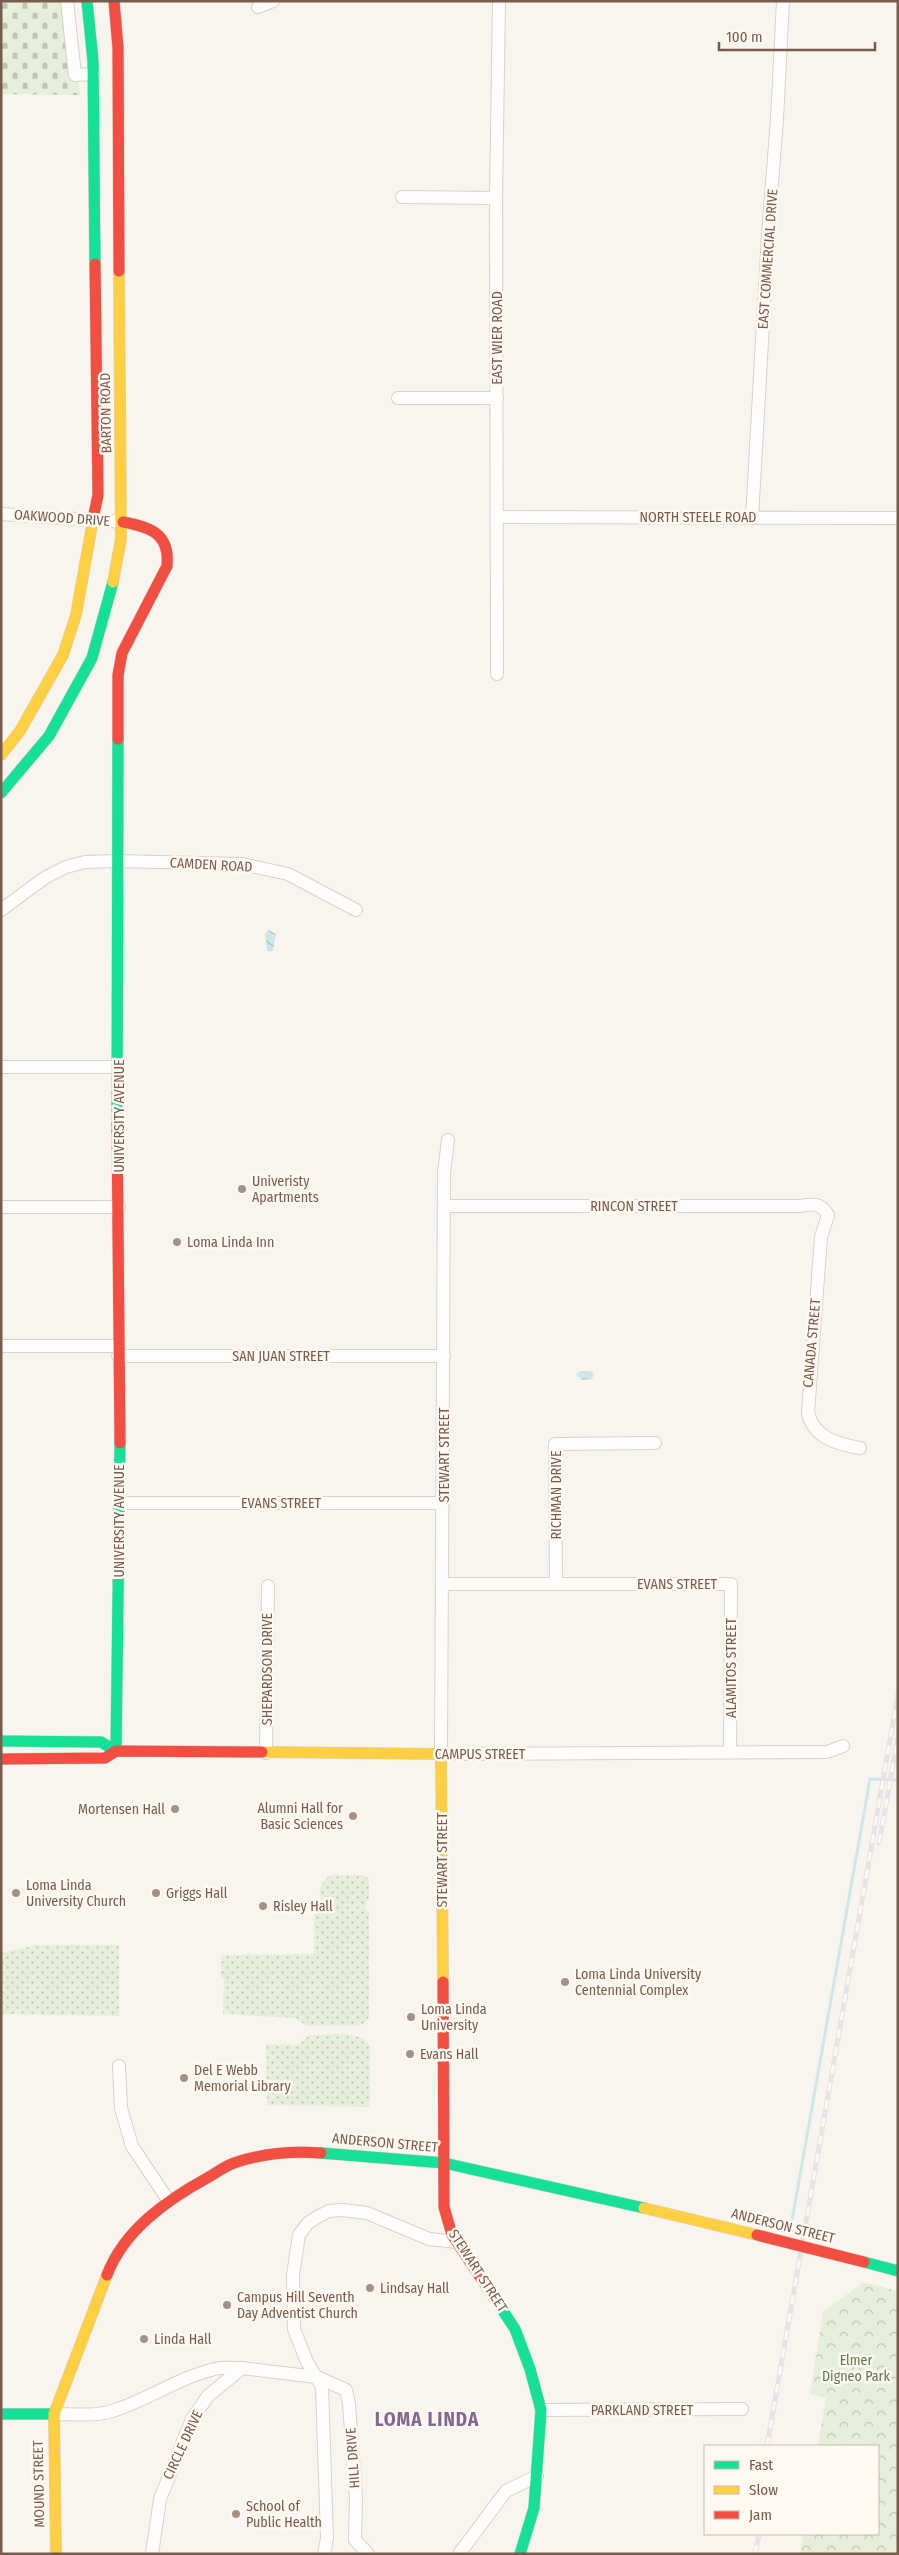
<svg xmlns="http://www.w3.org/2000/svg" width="899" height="2555" font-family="'Fira Sans Condensed',sans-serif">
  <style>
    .grass { fill: url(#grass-dots) }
    .cemetery { fill: url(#cemetery-stones) }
    .park { fill: url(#park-crowns) }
    .pitch { fill: #e6efd9 }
    .water { fill: url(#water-waves) }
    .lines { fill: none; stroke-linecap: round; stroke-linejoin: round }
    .stream { stroke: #cfe7e8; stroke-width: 3 }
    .street-casing { stroke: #d8d1cc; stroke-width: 14 }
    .fast-casing { stroke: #d8d0ca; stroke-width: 12 }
    .slow-casing { stroke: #d8d0ca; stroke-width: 12 }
    .jam-casing { stroke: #d8d0ca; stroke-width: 12 }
    .street { stroke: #fefdfc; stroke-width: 12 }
    .fast { stroke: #16e098; stroke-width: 11 }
    .slow { stroke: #ffcf43; stroke-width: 11 }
    .jam { stroke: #f24e42; stroke-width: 11 }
    .rail-casing { stroke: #e6e3e6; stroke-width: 5 }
    .rail { stroke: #fff9f1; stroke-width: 3; stroke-dasharray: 9; stroke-linecap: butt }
    .jam-bridge-casing { stroke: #d8d0ca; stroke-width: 12; stroke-linecap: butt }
    .jam-bridge { stroke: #f24e42; stroke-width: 11 }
    .poi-dot { fill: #a59185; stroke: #fff9f1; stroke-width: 2 }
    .labels { text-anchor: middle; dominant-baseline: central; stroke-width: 5; stroke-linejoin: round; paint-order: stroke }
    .street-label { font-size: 14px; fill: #785b4d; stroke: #fff9f1 }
    .poi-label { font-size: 14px; fill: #785b4d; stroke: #fff9f1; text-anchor: start }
    .park-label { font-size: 14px; fill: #577d45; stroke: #fff9f1 }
    .district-label { font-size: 19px; font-weight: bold; letter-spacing: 1px; fill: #826693; stroke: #fff9f1 }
  </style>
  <defs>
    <pattern id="grass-dots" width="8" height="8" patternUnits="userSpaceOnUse" patternTransform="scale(1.25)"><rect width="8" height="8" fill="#e6efd9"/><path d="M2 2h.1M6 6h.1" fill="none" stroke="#bfc5b2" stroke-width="1.8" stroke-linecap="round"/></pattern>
    <pattern id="cemetery-stones" width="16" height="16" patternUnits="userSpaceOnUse" patternTransform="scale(1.25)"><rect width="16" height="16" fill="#e6efd9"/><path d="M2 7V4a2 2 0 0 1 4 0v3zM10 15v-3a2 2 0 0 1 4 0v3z" fill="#bfc5b2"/></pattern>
    <pattern id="park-crowns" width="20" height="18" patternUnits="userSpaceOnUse" patternTransform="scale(1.25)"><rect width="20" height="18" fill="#e6efd9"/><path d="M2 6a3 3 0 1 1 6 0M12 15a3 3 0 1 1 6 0" fill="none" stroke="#bfc5b2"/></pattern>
    <pattern id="water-waves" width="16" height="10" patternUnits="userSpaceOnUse" patternTransform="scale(1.25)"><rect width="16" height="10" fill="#cfe7e8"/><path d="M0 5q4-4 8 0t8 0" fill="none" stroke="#adbebe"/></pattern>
  </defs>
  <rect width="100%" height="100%" fill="#f8f4ee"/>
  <g class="grass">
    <path d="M331,1875H365L369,1880V1899L366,1902V1909L369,1912V2017L364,2023L356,2026H307L295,2018L223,2014L224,1979L221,1978V1955L314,1954V1914H318V1909L320,1908C320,1894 317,1883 331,1875Z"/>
    <polygon points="36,1945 119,1945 119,2016 1,2014 1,1953"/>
    <path d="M309,2035C327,2035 359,2028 370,2046V2107L267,2105L266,2044L298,2045Z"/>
  </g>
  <polygon class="cemetery" points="1,1 72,1 80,95 1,94"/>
  <polygon class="park" points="864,2282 898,2291 898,2554 800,2554 803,2534 878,2534 878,2446 818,2446 826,2398 810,2394 823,2312"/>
  <polygon class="pitch" points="829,2348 854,2353 848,2380 823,2375"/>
  <g class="water">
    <polygon points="268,930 276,934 273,951 267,951 265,934"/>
    <polygon points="580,1371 590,1371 594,1374 592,1379 582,1380 576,1375"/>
  </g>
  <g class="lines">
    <polyline class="stream" points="791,2226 870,1779 898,1780"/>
    <defs>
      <g id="street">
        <polyline points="67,1 75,75 93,74"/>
        <polyline points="258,7 273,1"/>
        <polyline points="402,197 496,198"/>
        <polyline points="398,398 497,398"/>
        <polyline points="1,514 123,522"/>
        <polyline points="498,517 898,518"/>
        <polyline points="752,518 768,235 777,119 783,1"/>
        <polyline points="497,674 496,198 499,1"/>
        <polyline points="1,910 46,877 66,867 85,862 117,861 242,864 288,874 356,910"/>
        <polyline points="1,1067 119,1067"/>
        <polyline points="448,1140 444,1173 441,1754 827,1752 843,1746"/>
        <path d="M444,1206H799C813,1204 820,1202 828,1215L821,1237L808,1413C814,1438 837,1444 860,1448"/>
        <polyline points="1,1207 119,1207"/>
        <polyline points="1,1346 118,1346"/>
        <polyline points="118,1356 444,1356"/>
        <polyline points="120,1503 443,1503"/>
        <polyline points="443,1584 731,1584 730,1752"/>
        <polyline points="556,1584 555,1444 655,1443"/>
        <polyline points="266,1753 268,1586"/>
        <polyline points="119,2066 121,2108 132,2146 168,2200"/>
        <polyline points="541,2410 742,2409"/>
        <path d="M54,2414C74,2414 96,2417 115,2410C149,2399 180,2377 215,2369C223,2367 233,2368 242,2368"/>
        <polyline points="152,2554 160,2499 192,2419 208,2396 242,2368 317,2377 346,2390 349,2404 356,2498 355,2540 368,2554"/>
        <polyline points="324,2554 327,2538 322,2387 307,2362 294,2329 293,2275 299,2235 308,2223 319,2216 329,2211 342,2210 367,2213 429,2239 457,2242"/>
        <polyline points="459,2554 506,2491 537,2476"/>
      </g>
      <g id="fast">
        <polyline points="87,1 93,61 95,264"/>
        <polyline points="1,793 49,736 92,658 113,582"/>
        <polyline points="117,1123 118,739"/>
        <polyline points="1,1741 101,1742 116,1751"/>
        <polyline points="116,1751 120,1443"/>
        <polyline points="321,2153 444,2163 644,2208"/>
        <polyline points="864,2262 898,2271"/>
        <polyline points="495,2299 515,2329 530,2369 541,2410 534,2508 520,2554"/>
        <polyline points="1,2414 54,2414"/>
      </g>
      <g id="slow">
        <polyline points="113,582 121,539 119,271"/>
        <polyline points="1,755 20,731 63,655 76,615 94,514"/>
        <polyline points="262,1752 441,1754 443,1982"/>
        <polyline points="644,2208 757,2235"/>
        <polyline points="56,2554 54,2414 107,2275"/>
      </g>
      <g id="jam">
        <polyline points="114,1 118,48 119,271"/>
        <polyline points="94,514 98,495 95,264"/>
        <path d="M118,739V675L122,653L167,566C170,534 151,527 123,522"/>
        <polyline points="117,1123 120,1443"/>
        <polyline points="1,1759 105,1758 116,1751 262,1752"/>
        <polyline points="443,1982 444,2207 452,2235 495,2299"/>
        <path d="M107,2275C124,2230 167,2200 207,2178C216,2173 225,2166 234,2163C263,2153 291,2151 321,2153"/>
      </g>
    </defs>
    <use href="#street" class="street-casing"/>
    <use href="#fast" class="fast-casing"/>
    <use href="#slow" class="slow-casing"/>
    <use href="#jam" class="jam-casing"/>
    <use href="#street" class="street"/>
    <use href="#fast" class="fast"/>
    <use href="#slow" class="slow"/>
    <use href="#jam" class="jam"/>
    <defs>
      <g id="rail">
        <polyline points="879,1843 898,1737"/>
        <polyline points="767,2446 898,1694"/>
        <polyline points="755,2554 759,2534"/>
      </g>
    </defs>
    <use href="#rail" class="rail-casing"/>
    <use href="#rail" class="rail"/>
    <defs>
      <polyline id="jam-bridge" points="757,2235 864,2262"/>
    </defs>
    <use href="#jam-bridge" class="jam-bridge-casing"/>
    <use href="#jam-bridge" class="jam-bridge"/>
  </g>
  <g class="poi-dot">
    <circle cx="242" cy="1189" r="5"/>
    <circle cx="177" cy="1242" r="5"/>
    <circle cx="175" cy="1809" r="5"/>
    <circle cx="353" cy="1816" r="5"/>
    <circle cx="16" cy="1893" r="5"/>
    <circle cx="156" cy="1893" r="5"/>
    <circle cx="263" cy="1906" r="5"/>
    <circle cx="565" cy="1982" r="5"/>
    <circle cx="411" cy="2017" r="5"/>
    <circle cx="410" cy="2054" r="5"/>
    <circle cx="184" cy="2078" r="5"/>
    <circle cx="370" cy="2288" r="5"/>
    <circle cx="227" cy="2305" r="5"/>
    <circle cx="144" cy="2339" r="5"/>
    <circle cx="236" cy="2514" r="5"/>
  </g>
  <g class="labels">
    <g class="street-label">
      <text transform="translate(768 259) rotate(-86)">EAST COMMERCIAL DRIVE</text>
      <text transform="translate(497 338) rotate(-90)">EAST WIER ROAD</text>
      <text transform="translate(106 413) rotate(-91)">BARTON ROAD</text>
      <text x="698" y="517">NORTH STEELE ROAD</text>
      <text transform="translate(62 518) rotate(4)">OAKWOOD DRIVE</text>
      <text transform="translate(211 865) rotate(3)">CAMDEN ROAD</text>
      <text transform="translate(119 1116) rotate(-90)">UNIVERSITY AVENUE</text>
      <text x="634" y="1206">RINCON STREET</text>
      <text transform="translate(812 1343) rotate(-85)">CANADA STREET</text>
      <text x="281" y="1356">SAN JUAN STREET</text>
      <text transform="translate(444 1455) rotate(-90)">STEWART STREET</text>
      <text transform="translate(556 1495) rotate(-90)">RICHMAN DRIVE</text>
      <text x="281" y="1503">EVANS STREET</text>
      <text transform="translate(119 1521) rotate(-90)">UNIVERSITY AVENUE</text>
      <text x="677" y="1584">EVANS STREET</text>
      <text transform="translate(731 1668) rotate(-90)">ALAMITOS STREET</text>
      <text transform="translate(267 1669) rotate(-90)">SHEPARDSON DRIVE</text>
      <text x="480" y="1754">CAMPUS STREET</text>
      <text transform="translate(442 1860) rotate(-90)">STEWART STREET</text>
      <text transform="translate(385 2143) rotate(5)">ANDERSON STREET</text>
      <text transform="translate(783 2226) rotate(14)">ANDERSON STREET</text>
      <text transform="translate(478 2271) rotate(57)">STEWART STREET</text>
      <text x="642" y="2410">PARKLAND STREET</text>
      <text transform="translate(183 2445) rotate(-65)">CIRCLE DRIVE</text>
      <text transform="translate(353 2458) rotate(-94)">HILL DRIVE</text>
      <text transform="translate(39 2484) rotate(-91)">MOUND STREET</text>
    </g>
    <g class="poi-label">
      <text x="252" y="1181">Univeristy<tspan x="252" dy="16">Apartments</tspan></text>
      <text x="187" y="1242">Loma Linda Inn</text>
      <text x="343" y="1808" text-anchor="end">Alumni Hall for<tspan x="343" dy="16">Basic Sciences</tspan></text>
      <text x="165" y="1809" text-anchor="end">Mortensen Hall</text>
      <text x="26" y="1885">Loma Linda<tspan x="26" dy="16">University Church</tspan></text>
      <text x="166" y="1893">Griggs Hall</text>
      <text x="273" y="1906">Risley Hall</text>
      <text x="575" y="1974">Loma Linda University<tspan x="575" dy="16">Centennial Complex</tspan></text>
      <text x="421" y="2009">Loma Linda<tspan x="421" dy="16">University</tspan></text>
      <text x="420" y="2054">Evans Hall</text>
      <text x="194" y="2070">Del E Webb<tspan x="194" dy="16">Memorial Library</tspan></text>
      <text x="380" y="2288">Lindsay Hall</text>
      <text x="237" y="2297">Campus Hill Seventh<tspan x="237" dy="16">Day Adventist Church</tspan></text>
      <text x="154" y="2339">Linda Hall</text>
      <text x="246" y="2506">School of<tspan x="246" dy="16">Public Health</tspan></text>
    </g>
    <g class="park-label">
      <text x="856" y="2360">Elmer<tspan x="856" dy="16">Digneo Park</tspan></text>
    </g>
    <g class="district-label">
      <text x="427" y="2419">LOMA LINDA</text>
    </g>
  </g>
  <rect width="899" height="2555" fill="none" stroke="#785b4d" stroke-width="5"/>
  <rect x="704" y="2445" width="175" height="90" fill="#fff9f1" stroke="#c9baaf"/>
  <rect x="714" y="2461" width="25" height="8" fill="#16e098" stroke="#c9baaf"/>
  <text x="749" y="2470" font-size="15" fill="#785b4d">Fast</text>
  <rect x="714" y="2486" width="25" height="8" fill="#ffcf43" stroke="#c9baaf"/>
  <text x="749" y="2495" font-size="15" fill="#785b4d">Slow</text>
  <rect x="714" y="2511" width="25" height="8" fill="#f24e42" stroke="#c9baaf"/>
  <text x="749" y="2520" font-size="15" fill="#785b4d">Jam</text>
  <path d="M719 42v8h156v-8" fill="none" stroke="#785b4d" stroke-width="2.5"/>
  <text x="726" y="42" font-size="15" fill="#785b4d" stroke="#fff9f1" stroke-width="4" paint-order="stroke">100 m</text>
</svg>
